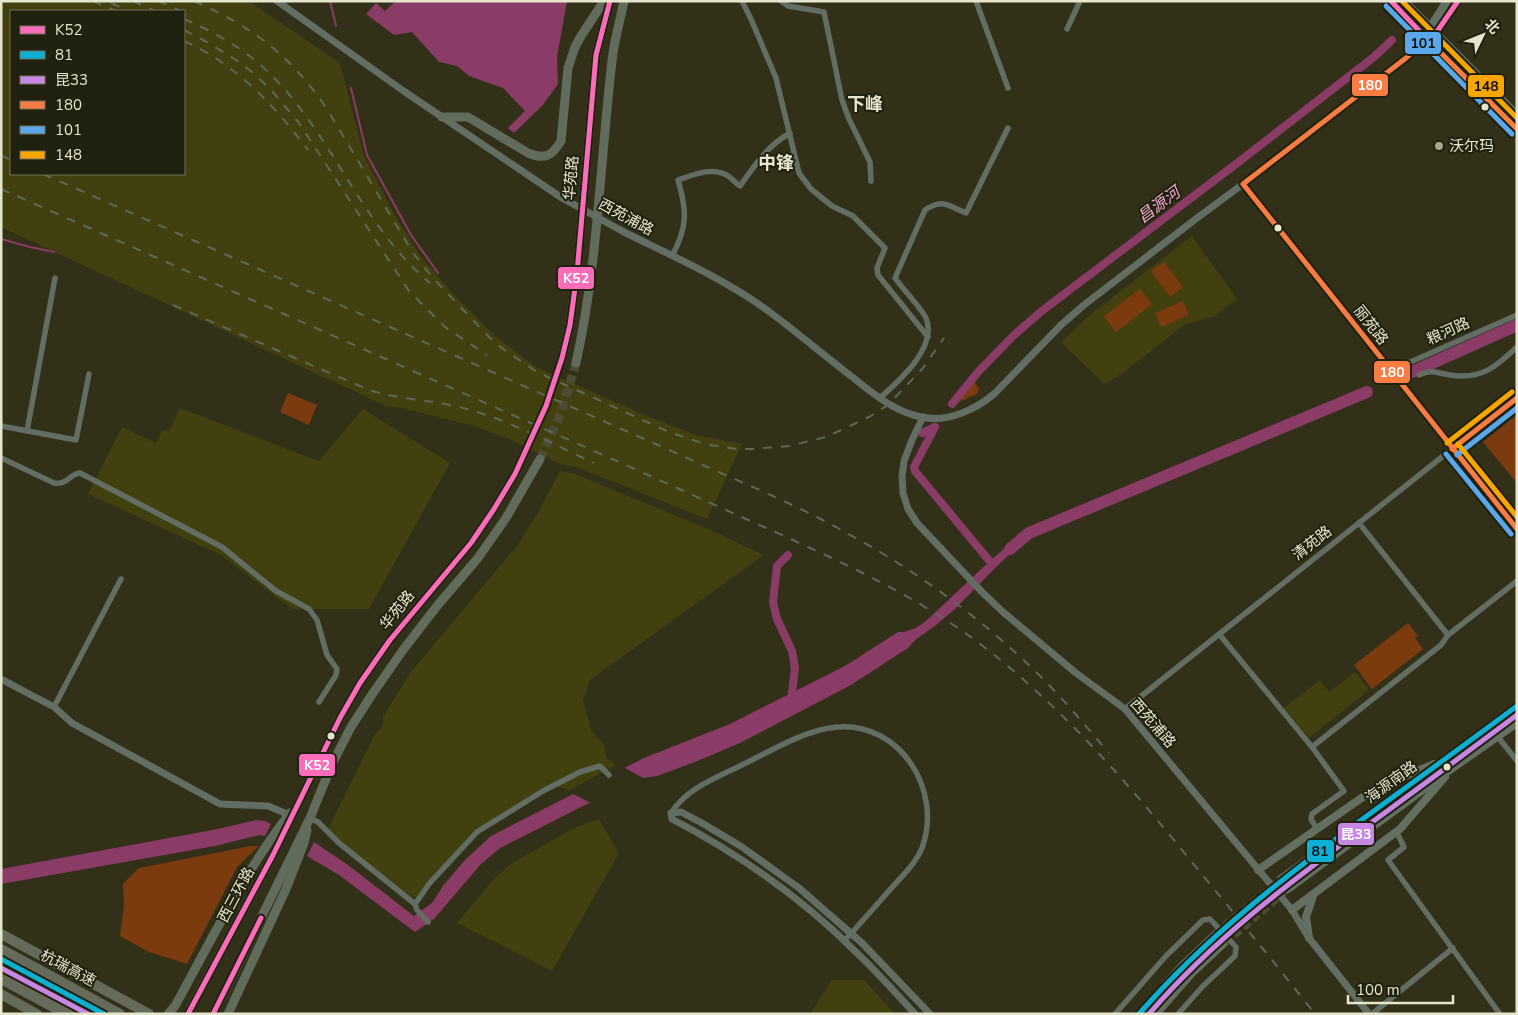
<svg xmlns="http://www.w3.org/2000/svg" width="1518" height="1015" font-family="'Nunito Sans','Noto Sans SC',sans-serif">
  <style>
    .built { fill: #42400e; fill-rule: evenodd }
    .green { fill: #7b3b0f }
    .water { fill: #8a3c66 }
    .pier { fill: #323018 }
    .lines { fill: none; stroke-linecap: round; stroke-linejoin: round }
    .stream { stroke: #8a3c66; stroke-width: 2 }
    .canal { stroke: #8a3c66; stroke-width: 8 }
    .river { stroke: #8a3c66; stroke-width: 12 }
    .secondary-tunnel { stroke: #4d4b33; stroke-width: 8; stroke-dasharray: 8 4; stroke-linecap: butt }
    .primary-tunnel { stroke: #4d4b33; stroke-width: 9; stroke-dasharray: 9 4.5; stroke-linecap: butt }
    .minor { stroke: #626e63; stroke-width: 5.5 }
    .tertiary { stroke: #626e63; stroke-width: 7 }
    .secondary { stroke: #636f60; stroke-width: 8 }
    .primary { stroke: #616c5c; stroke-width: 9 }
    .trunk { stroke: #636b5c; stroke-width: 9 }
    .motorway { stroke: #656a5b; stroke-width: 10 }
    .rail { stroke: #626759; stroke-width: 2; stroke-dasharray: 9 9; stroke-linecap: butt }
    .tertiary-bridge { stroke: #626e63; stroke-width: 7 }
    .bus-1-casing { stroke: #21210f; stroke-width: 9 }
    .bus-2-casing { stroke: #21210f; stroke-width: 9 }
    .bus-3-casing { stroke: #21210f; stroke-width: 9 }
    .bus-4-casing { stroke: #21210f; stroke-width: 9 }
    .bus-5-casing { stroke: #21210f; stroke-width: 9 }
    .bus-6-casing { stroke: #21210f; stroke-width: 9 }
    .bus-1 { stroke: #fb6dba; stroke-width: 5 }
    .bus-2 { stroke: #0dafd3; stroke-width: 5 }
    .bus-3 { stroke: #c787e3; stroke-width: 5 }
    .bus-4 { stroke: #f77d43; stroke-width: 5 }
    .bus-5 { stroke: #5aa8eb; stroke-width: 5 }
    .bus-6 { stroke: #f7a600; stroke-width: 5 }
    .bus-dot { fill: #e6e6cf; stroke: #21210f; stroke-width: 2 }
    .poi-dot { fill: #a7a68f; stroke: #21210f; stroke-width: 2 }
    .labels { text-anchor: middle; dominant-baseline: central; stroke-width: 4; stroke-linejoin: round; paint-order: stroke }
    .poi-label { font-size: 15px; fill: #e6e6cf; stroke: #21210f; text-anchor: start }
    .street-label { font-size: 15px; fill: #e6e6cf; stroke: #21210f }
    .water-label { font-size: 16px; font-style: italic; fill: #f6add1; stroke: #21210f }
    .quarter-label { font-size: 18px; font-weight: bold; fill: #e6e6cf; stroke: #21210f }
    .line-badge { stroke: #21210f; stroke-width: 2 }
    .badge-label { font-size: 14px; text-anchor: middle; font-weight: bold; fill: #fff }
    .pale-badge-label { font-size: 14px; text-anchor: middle; font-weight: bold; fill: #111 }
  </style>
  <rect width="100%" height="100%" fill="#323018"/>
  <g class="built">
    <path d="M1,1H249L340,63L364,156L397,219L422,258L457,298L495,336L536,367L647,416L696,435L742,444L707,519L579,468L558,463L509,439L474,426L402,408L386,406L1,227ZM11,11H184V174H11Z"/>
    <polygon points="1192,236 1237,299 1215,316 1184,325 1123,373 1104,384 1061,342 1091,314"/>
    <polygon points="180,408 319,461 363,409 450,463 369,609 292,609 221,555 88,494 122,427 156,443 162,430 169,431"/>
    <polygon points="560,471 575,474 706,528 764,555 590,680 583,700 591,730 604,745 606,757 616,765 568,791 554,784 480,831 418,899 407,895 340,841 328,829 374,736 383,726 383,717 410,673 517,546 539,511"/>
    <polygon points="1355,672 1369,690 1309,738 1284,708 1320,680 1329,692"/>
    <polygon points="599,819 619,853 552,971 457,923 494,879 512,863 574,828"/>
    <polygon points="832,980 864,980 895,1014 810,1014"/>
  </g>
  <g class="green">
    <polygon points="1164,262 1183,287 1170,297 1151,271"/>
    <polygon points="1140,289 1152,304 1116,332 1104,316"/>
    <polygon points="1183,301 1189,315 1161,327 1155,313"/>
    <polygon points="974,382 979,388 977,394 959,402"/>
    <polygon points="288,393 317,405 309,425 280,412"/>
    <polygon points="1517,415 1517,483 1483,442"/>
    <polygon points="1408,623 1418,636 1415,638 1423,649 1372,689 1354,665"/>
    <polygon points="251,846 259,846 237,867 187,964 149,952 120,936 124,905 123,884 139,868"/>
  </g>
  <g class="water">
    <polygon points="396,1 567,1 557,57 558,84 543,105 514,133 508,128 525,111 503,88 469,76 457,66 439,62 412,32 394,35 366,14 376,3 385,11"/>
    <polygon points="1019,536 1024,541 995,568 956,608 935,626 915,640 908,648 851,685 740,743 695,762 657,776 643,778 583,806 500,848 481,864 434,919 415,932 339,875 307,856 314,842 348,865 414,916 432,903 443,886 465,860 491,836 644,758 730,724 845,666 898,632 904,632 916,628 926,621 991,560"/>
    <polygon points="256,820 265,821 271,824 265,836 259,835 215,846 1,884 1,869 218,829"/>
  </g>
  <polygon class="pier" points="623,767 647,780 593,804 573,794"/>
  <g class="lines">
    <g class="stream">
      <polyline points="330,1 336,26"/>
      <polyline points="351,88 367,155 411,235 438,273"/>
      <polyline points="1,239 30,247 54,252"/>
    </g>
    <g class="canal">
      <polyline points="952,404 978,372 1013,336 1043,310 1236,164 1374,57 1392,40"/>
      <polyline points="935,427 914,467 915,471 992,564"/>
      <polyline points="922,433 935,427"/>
      <polyline points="788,555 777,566 773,602 777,619 792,651 795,668 791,701"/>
    </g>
    <g class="river">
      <polyline points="1412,372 1517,325"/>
      <polyline points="1010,549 1029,533 1367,392"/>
    </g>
    <g class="secondary-tunnel">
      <polyline points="1215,934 1281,879"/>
      <polyline points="1225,943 1288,889"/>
    </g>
    <g class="primary-tunnel">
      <polyline points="525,452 546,406 562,358"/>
      <polyline points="540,459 561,413 576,363"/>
    </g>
    <g class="minor">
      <polyline points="742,1 751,19 776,78 799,173 811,189 832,206 853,216 885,248 877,268 878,275 928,337"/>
      <polyline points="781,1 788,6 824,12 842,100 849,119 870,162 871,181"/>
      <polyline points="976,1 1008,88"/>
      <polyline points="1067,29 1080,1"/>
      <path d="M672,256C688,226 687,211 678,180C693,175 713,166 728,176C733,179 735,183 740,186C755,165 767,146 790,133"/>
      <polyline points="1390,371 1517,315"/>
      <path d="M1419,375C1433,369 1436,373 1450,375C1481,380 1496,367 1517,347"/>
      <path d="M880,398C899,381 938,347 926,318C922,309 902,288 895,278L925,210C943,198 948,206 966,213L1008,128"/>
      <polyline points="1,426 76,440 89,374"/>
      <polyline points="27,431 55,278"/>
      <path d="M1,458L54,483C68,485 69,474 80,473L222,547L276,591L309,609L317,620L327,655L337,669L336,675L319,702"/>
      <polyline points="1359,523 1448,635"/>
      <polyline points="1219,634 1312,747 1344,791 1312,814 1311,819 1317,829"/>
      <polyline points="54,707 121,579"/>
      <polyline points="1125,709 1452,449 1243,184"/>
      <polyline points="1498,737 1517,761"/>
      <polyline points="1312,747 1441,645 1448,635 1517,581"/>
      <path d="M671,813C687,788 716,778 742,765C771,751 804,730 837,727C901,722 943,791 922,848C915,865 899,879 887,893C873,909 859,925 844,941"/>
      <polyline points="310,818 318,822 339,843 415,904 429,884 477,832 543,791 580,772 600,766 609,775"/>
      <polyline points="1396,831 1404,847 1388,860 1500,1014"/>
      <polyline points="415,904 417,910 428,922"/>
      <polyline points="1115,1014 1166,956 1203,920 1210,919 1236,947 1235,956 1203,986 1178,1014"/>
      <polyline points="1372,1014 1453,948"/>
    </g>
    <g class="tertiary">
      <polyline points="277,1 405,92 562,198"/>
      <path d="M624,232C672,256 723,278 767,310C794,330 820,352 847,373C871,391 890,410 921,417C947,423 975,410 994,394L1062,324L1084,305L1197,218L1243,184L1406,58L1427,39"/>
      <polyline points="1517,398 1452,449 1517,529"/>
      <polyline points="923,417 912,440 904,461 902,476 903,493 908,509 917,523 982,592 1003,612 1076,673 1125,709 1292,910 1309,938 1369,1014"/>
      <polyline points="1,679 54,707 72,723 220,804 268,806 292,816"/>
      <path d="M915,1014C896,993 877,972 857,953C803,899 739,854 672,819L671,813L681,812L702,823L742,847L799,888L862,943L930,1014"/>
    </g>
    <g class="secondary">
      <polyline points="1391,1 1517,129"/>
      <polyline points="1404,1 1517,115"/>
      <polyline points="1429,29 1447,1"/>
      <polyline points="1433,35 1458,1"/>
      <polyline points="1258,870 1373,790 1434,764"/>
      <polyline points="1281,879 1517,706"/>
      <polyline points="1288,889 1454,767 1517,723"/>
      <polyline points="1292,910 1400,829 1445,777"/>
      <polyline points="1309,938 1306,917 1313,896"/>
      <polyline points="1139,1014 1182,966 1215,935"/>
      <polyline points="1156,1014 1191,974 1223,944"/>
    </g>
    <g class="primary">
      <path d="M442,117H468L528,153C545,160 552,156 561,141L568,68L575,47L581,36L604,1"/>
      <polyline points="562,358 570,325 577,273 596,55 610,1"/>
      <path d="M576,363C598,264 600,162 612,61C614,41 620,21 624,1"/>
      <polyline points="191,1008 273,855 340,718 360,683 390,640 471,543 494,509 515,474 525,452"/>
      <path d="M168,1014L175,1006C211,941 244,872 290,813"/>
      <polyline points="213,1014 237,967 310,818 332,764 351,727 373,693 403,650 437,606 478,558 506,518 540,459"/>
      <polyline points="228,1014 286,889 304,843 307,830"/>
    </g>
    <g class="trunk">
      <polyline points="1,959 104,1014"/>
      <polyline points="1,971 79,1014"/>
    </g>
    <g class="motorway">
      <polyline points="1,934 149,1014"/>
      <polyline points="1,949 120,1014"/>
      <polyline points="1,979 66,1014"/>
      <polyline points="1,994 37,1014"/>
    </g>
    <g class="rail">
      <polyline points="93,1 116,11"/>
      <polyline points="133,1 155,11"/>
      <polyline points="158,1 181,11"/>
      <path d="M194,1C253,27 291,56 327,109L413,253L432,277L489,337L503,349L537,372L669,432L705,444L736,449H752L789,446L826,437L869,417L888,405L923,368L944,338"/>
      <polyline points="111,3 129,11"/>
      <path d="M184,19C216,33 247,50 272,76C334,138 362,226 430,283"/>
      <polyline points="184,30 205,41 236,60 252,72 272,91 299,123 409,291 445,327 487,355"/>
      <path d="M184,41C236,64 274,105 308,150"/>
      <polyline points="1,155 11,160"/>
      <path d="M43,174L685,457C738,481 793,503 843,531C912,568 976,614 1033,669C1060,695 1084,724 1109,753"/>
      <path d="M1,189C207,280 413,371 619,462C677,488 735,514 793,540C863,572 932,605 993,654C1073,718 1135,792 1200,872C1239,919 1277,966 1315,1014"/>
      <path d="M173,305L369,390C401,400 435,400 467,409C511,421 552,444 594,463"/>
    </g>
    <polyline class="tertiary-bridge" points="562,198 624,232"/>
    <defs>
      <g id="bus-1">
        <polyline points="1391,1 1427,39 1436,33 1458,1"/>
        <polyline points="188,1014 273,855 340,718 360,683 390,640 471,543 494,509 515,474 546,406 562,358 570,325 577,273 596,55 610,1"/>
        <polyline points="213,1014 261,918"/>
      </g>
      <g id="bus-2">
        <polyline points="1,959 104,1014"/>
        <path d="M1139,1014C1207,936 1282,879 1364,818C1415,781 1466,744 1517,706"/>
      </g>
      <g id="bus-3">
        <polyline points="1,968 88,1014"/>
        <path d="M1149,1014C1212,941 1287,884 1364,828C1415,791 1466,753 1517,715"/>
      </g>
      <g id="bus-4">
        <polyline points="1517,129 1427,39 1406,58 1243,184 1517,529"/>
        <polyline points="1452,449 1517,398"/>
      </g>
      <g id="bus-5">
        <polyline points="1386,6 1512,134"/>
        <polyline points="1446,454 1511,534"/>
        <polyline points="1457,455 1517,408"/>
      </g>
      <g id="bus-6">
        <polyline points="1402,1 1517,118"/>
        <polyline points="1447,443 1512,392"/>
        <polyline points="1458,444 1517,517"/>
      </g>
    </defs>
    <use href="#bus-1" class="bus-1-casing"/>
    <use href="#bus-2" class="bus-2-casing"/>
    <use href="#bus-3" class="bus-3-casing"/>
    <use href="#bus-4" class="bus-4-casing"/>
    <use href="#bus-5" class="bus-5-casing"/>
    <use href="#bus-6" class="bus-6-casing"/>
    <use href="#bus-1" class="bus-1"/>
    <use href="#bus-2" class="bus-2"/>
    <use href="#bus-3" class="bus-3"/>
    <use href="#bus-4" class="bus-4"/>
    <use href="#bus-5" class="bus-5"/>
    <use href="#bus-6" class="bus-6"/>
  </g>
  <g class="bus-dot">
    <circle cx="1485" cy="107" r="4.5"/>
    <circle cx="1278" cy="228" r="4.5"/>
    <circle cx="331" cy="736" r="4.5"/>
    <circle cx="1447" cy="767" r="4.5"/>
  </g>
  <circle class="poi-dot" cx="1439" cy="146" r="5"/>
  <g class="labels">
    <g class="poi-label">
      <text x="1449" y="146">沃尔玛</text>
    </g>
    <g class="street-label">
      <text transform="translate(571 178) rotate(-85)">华苑路</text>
      <text transform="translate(626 217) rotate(28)">西苑浦路</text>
      <text transform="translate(1371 325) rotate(52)">丽苑路</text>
      <text transform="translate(1448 331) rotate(-24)">粮河路</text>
      <text transform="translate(1312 543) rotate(-38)">清苑路</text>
      <text transform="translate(397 610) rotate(-51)">华苑路</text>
      <text transform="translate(1153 723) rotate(49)">西苑浦路</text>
      <text transform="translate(1391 782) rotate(-36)">海源南路</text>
      <text transform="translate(236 895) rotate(-62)">西三环路</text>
      <text transform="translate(68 968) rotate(28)">杭瑞高速</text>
    </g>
    <g class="water-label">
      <text transform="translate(1159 205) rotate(-37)">昌源河</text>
    </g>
    <g class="quarter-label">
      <text x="865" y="104">下峰</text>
      <text x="776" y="163">中锋</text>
    </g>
  </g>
  <g class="line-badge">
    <rect x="1404" y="31" width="38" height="24" rx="5" fill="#5aa8eb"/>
    <rect x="1351" y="73" width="38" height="24" rx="5" fill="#f77d43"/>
    <rect x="1467" y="74" width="38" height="24" rx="5" fill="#f7a600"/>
    <rect x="557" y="266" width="38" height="24" rx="5" fill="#fb6dba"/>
    <rect x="1373" y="360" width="38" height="24" rx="5" fill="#f77d43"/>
    <rect x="298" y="753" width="38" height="24" rx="5" fill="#fb6dba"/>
    <rect x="1337" y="822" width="38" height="24" rx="5" fill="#c787e3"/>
    <rect x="1306" y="839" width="29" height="24" rx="5" fill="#0dafd3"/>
  </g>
  <g class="badge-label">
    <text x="1370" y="90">180</text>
    <text x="576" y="283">K52</text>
    <text x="1392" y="377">180</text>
    <text x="317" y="770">K52</text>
    <text x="1356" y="839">昆33</text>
  </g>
  <g class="pale-badge-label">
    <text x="1423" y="48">101</text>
    <text x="1486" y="91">148</text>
    <text x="1320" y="856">81</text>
  </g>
  <rect width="1518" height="1015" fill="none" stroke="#e6e6cf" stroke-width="5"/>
  <rect x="10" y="10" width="175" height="165" fill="#21210f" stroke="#70705c"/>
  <rect x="20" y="26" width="25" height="8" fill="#fb6dba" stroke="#70705c"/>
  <text x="55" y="35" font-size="15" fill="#e6e6cf">K52</text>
  <rect x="20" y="51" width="25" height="8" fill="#0dafd3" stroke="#70705c"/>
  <text x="55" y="60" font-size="15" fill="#e6e6cf">81</text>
  <rect x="20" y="76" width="25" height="8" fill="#c787e3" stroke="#70705c"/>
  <text x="55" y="85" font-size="15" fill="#e6e6cf">昆33</text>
  <rect x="20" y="101" width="25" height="8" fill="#f77d43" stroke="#70705c"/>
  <text x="55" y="110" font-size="15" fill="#e6e6cf">180</text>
  <rect x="20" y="126" width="25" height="8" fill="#5aa8eb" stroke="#70705c"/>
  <text x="55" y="135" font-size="15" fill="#e6e6cf">101</text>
  <rect x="20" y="151" width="25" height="8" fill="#f7a600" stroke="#70705c"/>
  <text x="55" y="160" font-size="15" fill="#e6e6cf">148</text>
  <g transform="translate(1483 35) rotate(47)" stroke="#21210f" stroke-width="4" paint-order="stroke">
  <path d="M0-4L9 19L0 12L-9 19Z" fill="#e6e6cf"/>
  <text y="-8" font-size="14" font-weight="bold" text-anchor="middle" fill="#e6e6cf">北</text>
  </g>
  <path d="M1348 995v8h105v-8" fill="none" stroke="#e6e6cf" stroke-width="2.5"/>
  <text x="1356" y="995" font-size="15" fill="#e6e6cf" stroke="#21210f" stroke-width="4" paint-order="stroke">100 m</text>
</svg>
